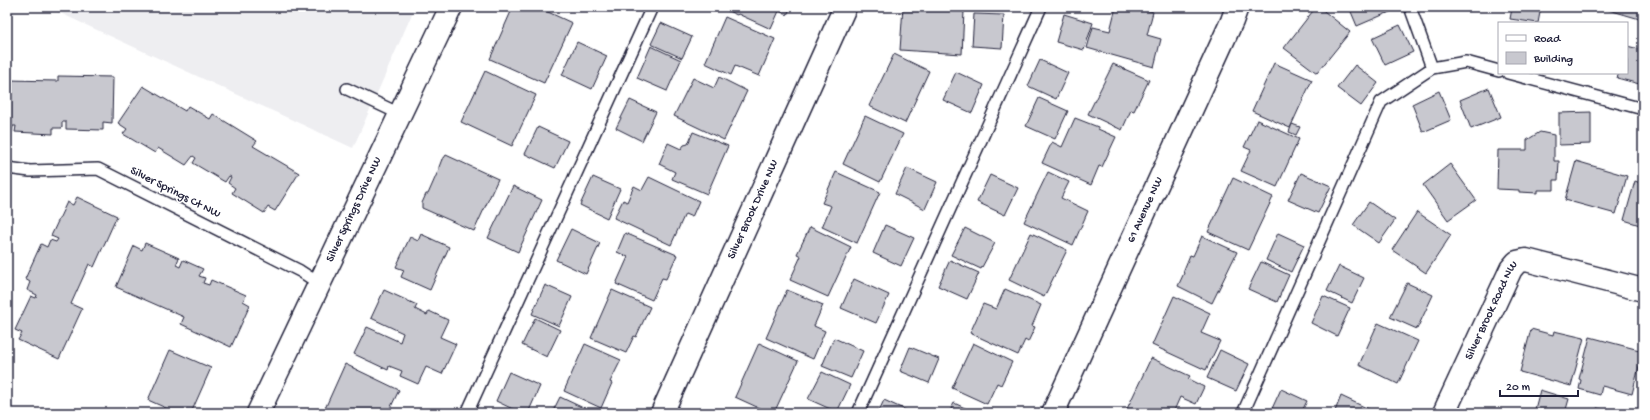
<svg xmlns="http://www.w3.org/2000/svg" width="1650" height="420" font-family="'Gochi Hand',sans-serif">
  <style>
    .built { fill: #eeeef1 }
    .building { fill: #c8c8cf; stroke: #22223b }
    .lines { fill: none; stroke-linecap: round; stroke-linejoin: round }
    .service-casing { stroke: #22223b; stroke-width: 14 }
    .minor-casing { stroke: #22223b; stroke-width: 25 }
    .service { stroke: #fff; stroke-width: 11 }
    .minor { stroke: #fff; stroke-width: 22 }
    .labels { text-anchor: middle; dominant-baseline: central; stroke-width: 3; stroke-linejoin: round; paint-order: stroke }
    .street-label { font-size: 12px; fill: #22223b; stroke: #fff }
  </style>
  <rect width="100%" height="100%" fill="#fff"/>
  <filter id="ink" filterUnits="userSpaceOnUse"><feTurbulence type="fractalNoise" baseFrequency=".025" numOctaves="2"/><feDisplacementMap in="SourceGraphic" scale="8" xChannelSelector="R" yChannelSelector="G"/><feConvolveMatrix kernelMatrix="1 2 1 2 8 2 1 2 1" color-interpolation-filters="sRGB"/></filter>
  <g filter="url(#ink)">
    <polygon class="built" points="47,7 415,7 353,148"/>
    <g class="building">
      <polygon points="513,7 537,7 572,23 544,83 490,59"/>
      <polygon points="719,7 791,7 787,15 779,11 771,29 738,14 737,15"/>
      <polygon points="903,7 943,7 942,10 964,11 962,54 900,50"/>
      <polygon points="1116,7 1134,7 1153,12 1147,35 1161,39 1154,67 1087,48 1093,27 1110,31"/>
      <polygon points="1316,7 1319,7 1350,32 1317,73 1284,48"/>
      <polygon points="1349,7 1391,7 1392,11 1357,26"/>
      <polygon points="1506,7 1541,7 1538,23 1510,19 1512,8"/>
      <polygon points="1610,7 1643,7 1643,20 1609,10"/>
      <polygon points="974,14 1004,15 1002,48 972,46"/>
      <polygon points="1064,14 1093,23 1084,50 1056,42"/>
      <polygon points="725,17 775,39 759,76 735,66 731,75 705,63"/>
      <polygon points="661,23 692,37 682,58 651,44"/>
      <polygon points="1400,25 1413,52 1385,65 1372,38"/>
      <polygon points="577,42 607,56 592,89 562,75"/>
      <polygon points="651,46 681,60 667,91 637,78"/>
      <polygon points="1627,46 1643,50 1643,85 1617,78 1619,73 1627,73"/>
      <polygon points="894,54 929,71 905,123 869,106"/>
      <polygon points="1040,60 1068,73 1056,99 1028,86"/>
      <polygon points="1274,63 1312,80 1290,128 1252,111"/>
      <polygon points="1113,64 1149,80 1134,111 1131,110 1122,130 1088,114"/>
      <polygon points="1355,65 1378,83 1361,106 1337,88"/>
      <polygon points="485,71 536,95 512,146 461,122"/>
      <polygon points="956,72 984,85 972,113 943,100"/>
      <polygon points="58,76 113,77 112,123 103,122 103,130 66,129 66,122 62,122 62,128 53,128 53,134 15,132 16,126 13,126 12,132 7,132 7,80 58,81"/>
      <polygon points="719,77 747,91 724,140 674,116 693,78 714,88"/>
      <polygon points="143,86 185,111 188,106 210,119 213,114 257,141 253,146 299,173 275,211 268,207 264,213 232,193 235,188 228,183 231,177 229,176 225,182 193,163 196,158 193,156 186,165 158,148 155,153 123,134 127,129 118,123"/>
      <polygon points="1489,88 1501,117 1471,129 1460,100"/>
      <polygon points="1439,91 1451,120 1423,132 1412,104"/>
      <polygon points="1039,98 1068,111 1055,139 1026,126"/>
      <polygon points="630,100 656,112 642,141 616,128"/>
      <polygon points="1591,112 1591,144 1559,145 1559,113"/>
      <polygon points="865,116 903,134 880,182 843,164"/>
      <polygon points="1075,118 1098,127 1098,129 1116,137 1102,167 1099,166 1091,185 1042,163 1052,142 1062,147"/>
      <polygon points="1257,120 1299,139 1277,187 1241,171 1251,150 1244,147"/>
      <polygon points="1292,124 1300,127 1296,135 1289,132"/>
      <polygon points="538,127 568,141 555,168 525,154"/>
      <polygon points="693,132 728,146 707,194 672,179 675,172 659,164 668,143 681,149 684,145 688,144"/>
      <polygon points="1540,132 1554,135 1554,161 1559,161 1558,180 1554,180 1554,190 1538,190 1538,193 1519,192 1519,190 1497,189 1498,150 1527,150 1527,140"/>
      <polygon points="446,155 498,179 474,231 422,208 422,203 426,194 428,194 439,169 439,167 442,159 444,158"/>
      <polygon points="1576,161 1627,176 1616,214 1565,200"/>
      <polygon points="1450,164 1476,200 1448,220 1423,185"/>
      <polygon points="907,168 937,182 925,209 895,194"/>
      <polygon points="836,172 880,192 857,243 822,227 831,206 822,203"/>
      <polygon points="1048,172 1069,182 1061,198 1088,211 1073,245 1024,222"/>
      <polygon points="1301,173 1331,186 1318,213 1288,200"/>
      <polygon points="990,175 1018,188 1005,215 977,202"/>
      <polygon points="593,177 620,189 607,218 580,205"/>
      <polygon points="649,177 699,201 692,217 685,214 671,245 614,218 623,200 627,202 634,186 642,190"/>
      <polygon points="1233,178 1273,197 1248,250 1208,232"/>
      <polygon points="1635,181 1643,184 1643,226 1624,220"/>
      <polygon points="513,186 542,200 518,252 488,238"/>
      <polygon points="77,197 117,216 94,267 89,264 71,304 82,309 59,359 18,340 22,333 15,330 31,296 36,298 37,295 27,290 30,282 25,279 41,244 47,247 50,240 56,242 58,239 51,236 67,202 73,205"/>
      <polygon points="1369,202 1395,220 1379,243 1353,225"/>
      <polygon points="1417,212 1451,235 1426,273 1392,250"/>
      <polygon points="885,225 914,238 901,266 873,253"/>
      <polygon points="810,227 851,247 828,297 790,280 801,256 797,254"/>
      <polygon points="965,228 995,243 981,269 951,255"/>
      <polygon points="571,229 600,243 586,274 556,260"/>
      <polygon points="625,233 677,255 666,279 662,278 652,300 616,284 628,257 617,252"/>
      <polygon points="1031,233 1067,250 1044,297 1009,280"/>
      <polygon points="1278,233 1304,245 1291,272 1266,260"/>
      <polygon points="421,234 449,247 430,290 401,277 404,270 396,267 410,237 418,241"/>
      <polygon points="1202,236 1237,252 1212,303 1178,286 1184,273 1183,272 1190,255 1193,256"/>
      <polygon points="145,243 179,258 176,265 180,267 183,260 203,269 199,276 205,278 203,283 209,285 211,280 246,295 243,301 250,305 231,347 181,324 184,317 116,287 134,246 142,250"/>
      <polygon points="950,260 979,273 967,299 938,286"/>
      <polygon points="1261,262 1289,275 1277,302 1248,289"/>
      <polygon points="1339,266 1364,278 1352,303 1327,291"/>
      <polygon points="854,279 889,295 876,323 841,308"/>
      <polygon points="1407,283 1433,295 1417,329 1390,317"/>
      <polygon points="545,285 572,297 559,326 532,314"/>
      <polygon points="1005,289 1041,305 1032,326 1035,327 1028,342 1025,340 1018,355 970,333 983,304 996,309"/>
      <polygon points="384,290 417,305 415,309 427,315 429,311 448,320 440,337 456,344 442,374 426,367 418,384 400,376 402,371 389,366 388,370 354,354 367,327 400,342 403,333 371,318"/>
      <polygon points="612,290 650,307 636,337 634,336 626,353 591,338"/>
      <polygon points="787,290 823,305 814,326 825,331 813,359 766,338"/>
      <polygon points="1174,296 1210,313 1201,333 1220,341 1206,370 1152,345"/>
      <polygon points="1323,296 1350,308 1337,336 1311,323"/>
      <polygon points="535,318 560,330 547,357 522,345"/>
      <polygon points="1378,323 1418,341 1398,384 1359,365"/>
      <polygon points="1531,329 1553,335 1554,331 1584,338 1571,386 1520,372"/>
      <polygon points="1590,337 1643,351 1632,394 1602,386 1600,395 1579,389 1581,380 1579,379"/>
      <polygon points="834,338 863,351 851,378 822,366"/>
      <polygon points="759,343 798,361 774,413 770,413 735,397"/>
      <polygon points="973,343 1012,362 1001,385 997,383 987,404 952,388"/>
      <polygon points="585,344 621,360 610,382 612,383 601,408 564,391"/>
      <polygon points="910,347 939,359 929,383 900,371"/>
      <polygon points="170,350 211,368 191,413 177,413 148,400"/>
      <polygon points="1220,350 1249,364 1236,391 1207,378"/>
      <polygon points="1151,358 1190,376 1188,379 1204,387 1196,404 1180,397 1173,413 1131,413 1126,411"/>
      <polygon points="345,364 399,390 388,413 323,413"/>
      <polygon points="509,372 540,386 528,413 521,413 496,401"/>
      <polygon points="822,372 850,385 837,412 808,399"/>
      <polygon points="1281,389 1307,401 1301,413 1270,413"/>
      <polygon points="1540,390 1569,399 1565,413 1534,413"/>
      <polygon points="1341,396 1375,412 1375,413 1338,413 1335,411"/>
      <polygon points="560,397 594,413 552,413"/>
      <polygon points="884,400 912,413 878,413"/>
      <polygon points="954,403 976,413 949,413"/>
      <polygon points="1597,408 1617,413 1596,413"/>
    </g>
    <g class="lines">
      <defs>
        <g id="service">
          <polyline points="1410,7 1432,68"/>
          <polyline points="1508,73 1643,109"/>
          <polyline points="347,89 400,114"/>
          <polyline points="7,168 30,171 98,169 300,271 320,284"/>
          <polyline points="467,413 652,7"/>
          <polyline points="858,413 1041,7"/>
          <polyline points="1243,413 1381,102 1432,68 1466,62 1499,71"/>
        </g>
        <g id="minor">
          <path id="s1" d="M258,413L451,7"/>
          <path id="s2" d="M662,413L845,7"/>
          <path id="s3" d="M1053,413L1232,21L1237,7"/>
          <path id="s4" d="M1444,413L1511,269L1517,262L1526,260L1643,290"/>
        </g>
      </defs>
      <use href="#service" class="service-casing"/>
      <use href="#minor" class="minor-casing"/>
      <use href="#service" class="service"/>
      <use href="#minor" class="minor"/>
    </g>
  </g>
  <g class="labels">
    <g class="street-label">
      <text transform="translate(175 193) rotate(27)">Silver Springs Ct NW</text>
      <text stroke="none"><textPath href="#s1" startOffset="225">Silver Springs Drive NW</textPath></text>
      <text stroke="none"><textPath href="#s2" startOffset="223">Silver Brook Drive NW</textPath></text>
      <text stroke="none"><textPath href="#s3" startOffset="223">61 Avenue NW</textPath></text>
      <text stroke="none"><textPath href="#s4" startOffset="113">Silver Brook Road NW</textPath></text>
    </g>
  </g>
  <rect width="1650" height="420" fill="none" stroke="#fff" stroke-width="24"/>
  <rect x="12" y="12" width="1626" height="396" fill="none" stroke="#22223b" stroke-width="1.5" filter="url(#ink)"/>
  <rect x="1498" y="22" width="130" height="52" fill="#ffffff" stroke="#a7a7b1"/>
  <rect x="1506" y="35" width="20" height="6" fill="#ffffff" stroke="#a7a7b1"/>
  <text x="1534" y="42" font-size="12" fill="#22223b">Road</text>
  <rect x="1506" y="52" width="20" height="12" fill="#c8c8cf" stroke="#a7a7b1"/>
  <text x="1534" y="62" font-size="12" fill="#22223b">Building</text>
  <path d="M1500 390v6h78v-6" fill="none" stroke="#22223b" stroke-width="2"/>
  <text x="1506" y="390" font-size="12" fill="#22223b" stroke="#ffffff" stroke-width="3" paint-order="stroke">20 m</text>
</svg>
